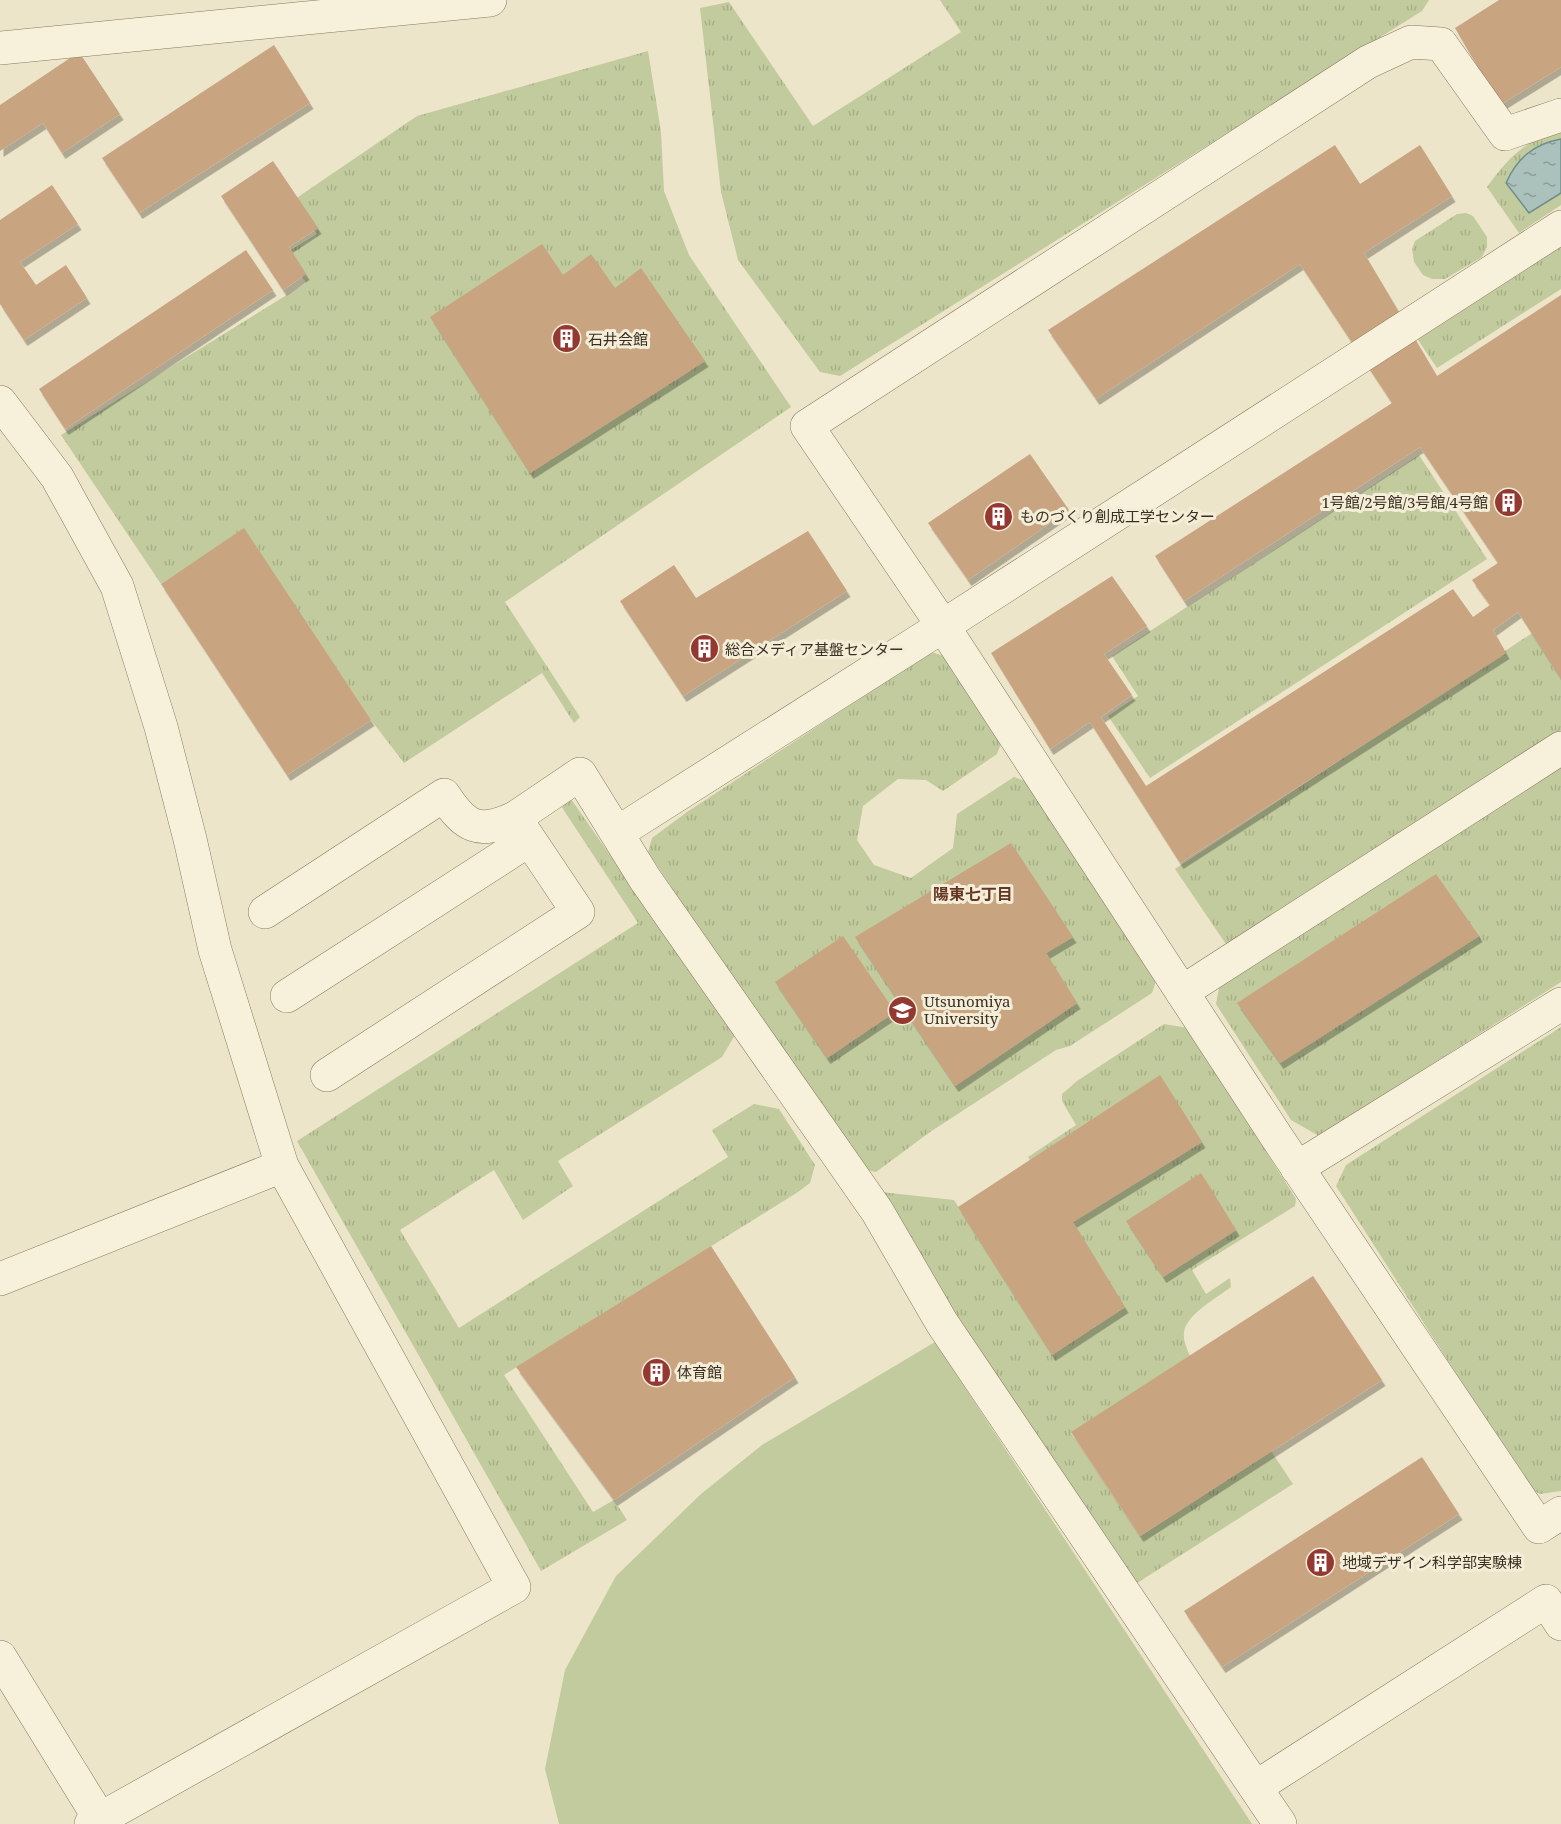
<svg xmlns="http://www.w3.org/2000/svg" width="1561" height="1824" font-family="'Noto Serif','Noto Sans JP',serif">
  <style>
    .grass { fill: url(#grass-tufts) }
    .garden { fill: #c2cb9d }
    .water { fill: url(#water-ripples); stroke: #708f8a; stroke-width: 1.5 }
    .building { fill: #c9a481; filter: url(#shadow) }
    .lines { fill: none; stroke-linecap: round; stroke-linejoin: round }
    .minor-casing { stroke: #88785f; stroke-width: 34 }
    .minor { stroke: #f7f1dc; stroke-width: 33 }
    .labels { text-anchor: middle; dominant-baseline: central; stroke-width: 6; stroke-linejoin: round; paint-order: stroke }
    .poi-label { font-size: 15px; fill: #3a2f21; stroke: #f4eed8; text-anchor: start }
    .neighbourhood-label { font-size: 16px; font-weight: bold; fill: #643523; stroke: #f4eed8 }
  </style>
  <defs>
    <pattern id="grass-tufts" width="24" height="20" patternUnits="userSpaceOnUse" patternTransform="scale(1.5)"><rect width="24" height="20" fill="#c2cb9d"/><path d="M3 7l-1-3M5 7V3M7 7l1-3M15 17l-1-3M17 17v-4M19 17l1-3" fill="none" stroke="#a7af87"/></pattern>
    <pattern id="water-ripples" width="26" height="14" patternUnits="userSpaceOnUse" patternTransform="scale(1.5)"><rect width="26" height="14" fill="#aac1bc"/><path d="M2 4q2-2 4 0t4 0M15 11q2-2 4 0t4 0" fill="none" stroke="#8b9d98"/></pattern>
    <filter id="shadow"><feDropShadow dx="3.5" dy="6" stdDeviation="0" flood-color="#0004"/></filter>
  </defs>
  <rect width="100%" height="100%" fill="#ede5c9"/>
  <g class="grass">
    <polygon points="940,0 1429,0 1422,11 840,376 820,372 738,260 721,192 700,8 729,2 813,126 961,32"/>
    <polygon points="648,51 661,132 664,191 689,255 791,407 505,602 580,717 574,723 542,673 404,763 371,720 244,529 161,584 61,435 306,283 286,253 317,234 295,199 417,116"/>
    <path d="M1561,131V205L1519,233L1487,187C1506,160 1527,138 1561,131Z"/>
    <polygon points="1466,213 1473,216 1487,237 1487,247 1482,257 1445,279 1432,279 1423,275 1414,262 1412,249 1415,241 1457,214"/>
    <polygon points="1561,238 1561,289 1437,368 1414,334"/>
    <polygon points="1419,455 1487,559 1150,778 1108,716 1138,696 1112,656"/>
    <polygon points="1561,614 1561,734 1230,950 1175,869"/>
    <polygon points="931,652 944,656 1002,741 997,754 943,791 926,780 898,779 863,806 857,840 874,865 911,878 953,848 957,814 1014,777 1028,782 1157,978 1152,993 1070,1046 1056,1050 930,1132 876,1172 862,1169 853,1159 648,852 652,838 687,812"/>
    <polygon points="1561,764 1561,982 1319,1136 1291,1120 1216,1004 1220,983"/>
    <polygon points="571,799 735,1035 722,1057 558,1161 573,1186 523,1220 494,1170 400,1230 459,1328 728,1157 712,1130 754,1104 779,1109 815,1165 810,1183 798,1192 504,1375 593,1512 614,1500 627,1520 541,1571 297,1141 638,923 561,806"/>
    <path d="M1164,1024L1188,1028L1296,1199L1295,1206L1192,1270L1206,1294L1230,1278L1231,1287C1218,1297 1185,1315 1184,1333C1183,1340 1187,1349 1190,1356L1071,1433L1140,1536L1271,1451L1293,1484L1137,1583L872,1191L954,1200L1052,1354L1125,1307L1028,1157L1076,1125L1062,1101V1094L1077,1081Z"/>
    <polygon points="1561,1027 1561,1491 1540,1494 1530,1489 1336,1186 1346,1165"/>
  </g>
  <polygon class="garden" points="935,1342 1252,1824 559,1824 545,1769 565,1670 616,1576 701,1494 762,1445"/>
  <path class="water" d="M1561,139V193L1529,213L1506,183C1517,158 1534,144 1561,139Z"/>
  <g class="building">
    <polygon points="1499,0 1561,0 1561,67 1500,105 1455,28"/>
    <polygon points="274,45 310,103 139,213 102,158"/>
    <polygon points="79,52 120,114 62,153 43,123 0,151 0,105"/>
    <polygon points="1335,145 1360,184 1420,145 1452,196 1364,253 1437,376 1561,295 1561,679 1518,612 1493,630 1506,653 1180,863 1090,722 1050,749 991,653 1112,576 1147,626 1104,654 1132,695 1101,717 1146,786 1453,589 1473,617 1490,605 1472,580 1498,563 1420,447 1184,601 1155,556 1392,403 1300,264 1096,399 1048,330"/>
    <polygon points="273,161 318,228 289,247 306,274 283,290 221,196"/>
    <polygon points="52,185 78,224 20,262 36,285 66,265 87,298 24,340 0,304 0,220"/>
    <polygon points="542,244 563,275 591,254 615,288 641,268 705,361 530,473 430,317"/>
    <polygon points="246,250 273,290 65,429 39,389"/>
    <polygon points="1030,454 1069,510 968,580 928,523"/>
    <polygon points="244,528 371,720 287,775 161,584"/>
    <polygon points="808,531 847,591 683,696 620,601 674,565 696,598"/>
    <polygon points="1011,843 1073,937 1046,953 1077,1003 955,1086 855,937"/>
    <polygon points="1436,874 1479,936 1280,1063 1237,1003"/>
    <polygon points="843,936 895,1012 827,1058 775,982"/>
    <polygon points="1160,1075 1202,1142 1073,1222 1125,1307 1052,1355 958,1207"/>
    <polygon points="1201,1173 1236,1230 1163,1277 1126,1221"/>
    <polygon points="711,1246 795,1377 614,1500 516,1367"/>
    <polygon points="1313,1276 1382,1380 1140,1536 1071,1432"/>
    <polygon points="1422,1457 1459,1514 1222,1667 1184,1611"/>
  </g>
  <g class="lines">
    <defs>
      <g id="minor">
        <polyline points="0,48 490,0"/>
        <polyline points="1561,115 1505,134 1441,44 1411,42 1368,62 807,426 943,626 1278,1139 1539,1527 1561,1513"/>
        <polyline points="0,402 57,477 117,586 161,727 190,839 215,950 282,1166 514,1587 91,1824"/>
        <polyline points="617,833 943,626 1561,227"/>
        <path d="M265,912L444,795C465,827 478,835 515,818"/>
        <polyline points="1182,992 1561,748"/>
        <polyline points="287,996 529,840"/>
        <polyline points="327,1075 578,912 515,818 580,774 645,879 877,1211 942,1323 1280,1824"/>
        <polyline points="1297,1168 1561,1004"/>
        <polyline points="0,1279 282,1166"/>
        <polyline points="0,1657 103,1824"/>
        <polyline points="1256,1787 1546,1601 1561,1624"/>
      </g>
    </defs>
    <use href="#minor" class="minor-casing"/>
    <use href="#minor" class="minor"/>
  </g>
  <defs>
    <symbol id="building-disc" viewBox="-11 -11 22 22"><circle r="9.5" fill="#943932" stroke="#f4eed8"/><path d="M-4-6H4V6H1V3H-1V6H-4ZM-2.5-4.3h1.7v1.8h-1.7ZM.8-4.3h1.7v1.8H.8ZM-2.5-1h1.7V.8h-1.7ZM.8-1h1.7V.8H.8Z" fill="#fff"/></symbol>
    <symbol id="university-disc" viewBox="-11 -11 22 22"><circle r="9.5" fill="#943932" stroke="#f4eed8"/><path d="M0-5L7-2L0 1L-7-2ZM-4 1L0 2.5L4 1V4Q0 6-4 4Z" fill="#fff"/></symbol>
  </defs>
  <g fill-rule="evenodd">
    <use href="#building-disc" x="550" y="322" width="33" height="33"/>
    <use href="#building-disc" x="1492" y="486" width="33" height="33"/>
    <use href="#building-disc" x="982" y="500" width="33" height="33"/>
    <use href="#building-disc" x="688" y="632" width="33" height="33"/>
    <use href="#university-disc" x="886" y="994" width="33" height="33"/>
    <use href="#building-disc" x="640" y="1356" width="33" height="33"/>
    <use href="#building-disc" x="1304" y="1546" width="33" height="33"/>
  </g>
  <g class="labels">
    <g class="poi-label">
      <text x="588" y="339">石井会館</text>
      <text x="1488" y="502" text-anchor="end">1号館/2号館/3号館/4号館</text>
      <text x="1020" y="516">ものづくり創成工学センター</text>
      <text x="725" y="649">総合メディア基盤センター</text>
      <text x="924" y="1001">Utsunomiya<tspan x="924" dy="17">University</tspan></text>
      <text x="677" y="1372">体育館</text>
      <text x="1342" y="1562">地域デザイン科学部実験棟</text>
    </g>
    <g class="neighbourhood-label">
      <text x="973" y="894">陽東七丁目</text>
    </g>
  </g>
</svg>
